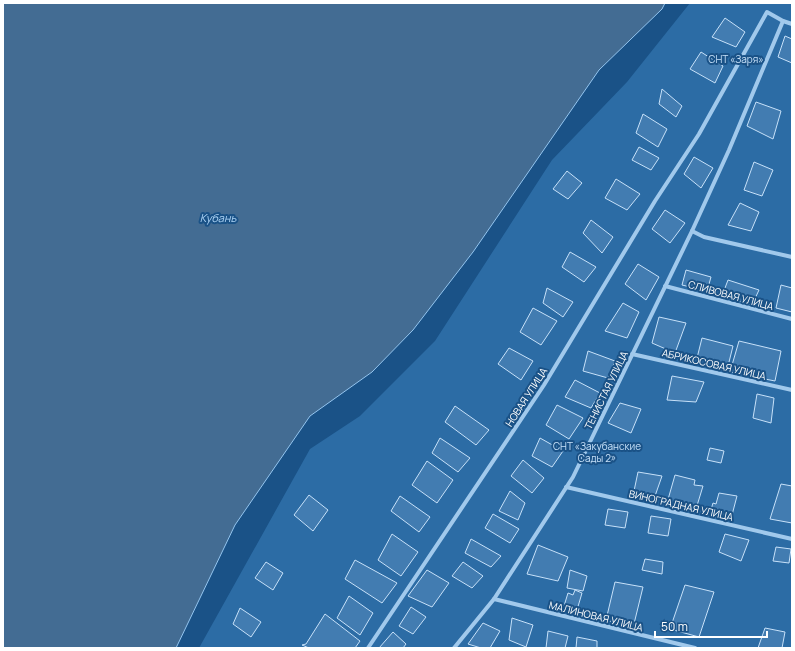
<svg xmlns="http://www.w3.org/2000/svg" width="795" height="651" font-family="Manrope,sans-serif">
  <style>
    .green { fill: #2c6ca5 }
    .water { fill: #436c93; stroke: #94c5ef }
    .building { fill: #427cb1; stroke: #c7e1f9 }
    .lines { fill: none; stroke-linecap: round; stroke-linejoin: round }
    .minor { stroke: #a1c9ec; stroke-width: 4 }
    .labels { text-anchor: middle; dominant-baseline: central; stroke-width: 4; stroke-linejoin: round; paint-order: stroke }
    .park-label { font-size: 10px; fill: #c7e1f9; stroke: #1a5287 }
    .street-label { font-size: 10px; fill: #fff; stroke: #1a5287 }
    .water-label { font-size: 11px; font-style: italic; fill: #add3f4; stroke: #1a5287 }
  </style>
  <rect width="100%" height="100%" fill="#1a5287"/>
  <polygon class="green" points="690,3 792,3 792,648 199,648 310,449 360,416 435,341 552,160 627,82"/>
  <polygon class="water" points="3,3 665,3 662,9 599,70 473,252 413,330 372,372 310,416 235,525 176,648 3,648"/>
  <g class="building">
    <polygon points="725,18 745,32 736,47 712,37"/>
    <polygon points="785,36 792,39 792,63 778,57"/>
    <polygon points="701,52 723,66 715,83 690,69"/>
    <polygon points="662,89 682,106 676,117 659,104"/>
    <polygon points="756,102 781,111 773,139 747,126"/>
    <polygon points="643,114 667,129 658,147 636,133"/>
    <polygon points="639,147 659,158 651,170 632,160"/>
    <polygon points="694,157 713,168 701,188 684,174"/>
    <polygon points="754,162 773,170 762,196 744,190"/>
    <polygon points="567,171 582,183 568,199 553,189"/>
    <polygon points="616,179 640,194 627,210 605,198"/>
    <polygon points="740,203 759,212 751,231 728,225"/>
    <polygon points="665,210 685,223 670,243 652,229"/>
    <polygon points="591,220 613,237 602,253 583,233"/>
    <polygon points="570,252 596,267 584,282 562,267"/>
    <polygon points="638,264 659,277 646,300 625,284"/>
    <polygon points="686,270 711,277 707,291 682,285"/>
    <polygon points="728,280 759,290 752,305 722,296"/>
    <polygon points="781,285 792,288 792,312 776,308"/>
    <polygon points="547,288 573,302 563,317 543,303"/>
    <polygon points="623,303 639,312 627,338 605,331"/>
    <polygon points="533,308 557,321 541,345 520,332"/>
    <polygon points="659,317 686,323 675,353 652,343"/>
    <polygon points="702,338 733,346 728,366 697,358"/>
    <polygon points="739,341 781,351 775,381 730,372"/>
    <polygon points="509,348 533,361 521,380 498,364"/>
    <polygon points="588,351 615,361 608,378 583,371"/>
    <polygon points="672,376 704,382 696,402 667,400"/>
    <polygon points="575,380 600,393 591,408 565,397"/>
    <polygon points="757,394 774,398 771,423 753,418"/>
    <polygon points="620,403 641,409 631,433 608,423"/>
    <polygon points="557,405 583,418 569,439 546,425"/>
    <polygon points="455,406 489,430 476,445 445,422"/>
    <polygon points="440,438 470,458 458,472 432,453"/>
    <polygon points="540,438 563,451 552,467 532,456"/>
    <polygon points="710,448 724,451 721,463 707,460"/>
    <polygon points="523,460 544,478 532,493 511,476"/>
    <polygon points="427,461 453,480 437,503 412,485"/>
    <polygon points="638,472 662,476 655,496 634,491"/>
    <polygon points="675,475 695,480 694,485 703,486 696,509 667,503"/>
    <polygon points="781,484 792,486 792,523 770,519"/>
    <polygon points="510,491 525,503 518,520 499,511"/>
    <polygon points="719,493 737,496 732,515 723,514 721,519 709,516 713,503 716,504"/>
    <polygon points="309,495 328,510 313,531 294,515"/>
    <polygon points="400,496 430,517 419,532 391,511"/>
    <polygon points="608,509 628,512 625,528 605,525"/>
    <polygon points="493,514 519,529 510,543 485,528"/>
    <polygon points="651,516 671,519 668,536 648,533"/>
    <polygon points="392,534 418,552 401,576 378,560"/>
    <polygon points="725,534 749,540 741,561 719,552"/>
    <polygon points="471,539 501,556 491,567 465,553"/>
    <polygon points="538,545 568,557 558,581 527,574"/>
    <polygon points="776,547 791,549 789,563 773,561"/>
    <polygon points="645,559 663,562 662,574 642,570"/>
    <polygon points="355,560 397,583 382,603 345,579"/>
    <polygon points="266,562 283,573 273,590 255,578"/>
    <polygon points="463,562 483,576 472,588 452,576"/>
    <polygon points="427,570 449,583 432,607 408,596"/>
    <polygon points="570,570 587,576 583,591 567,588"/>
    <polygon points="615,582 643,587 633,628 606,620"/>
    <polygon points="685,585 714,592 699,637 670,629"/>
    <polygon points="575,590 582,593 577,610 564,606 568,593 573,595"/>
    <polygon points="349,596 373,613 360,635 337,618"/>
    <polygon points="411,607 426,617 413,634 399,626"/>
    <polygon points="240,608 261,622 251,637 233,624"/>
    <polygon points="325,614 360,641 355,648 309,648 302,645 306,644"/>
    <polygon points="512,618 533,625 526,647 509,640"/>
    <polygon points="483,623 500,631 490,648 481,648 468,644"/>
    <polygon points="765,628 785,632 782,648 758,648"/>
    <polygon points="548,631 568,636 565,648 546,648"/>
    <polygon points="393,632 406,644 403,648 379,648"/>
    <polygon points="577,637 597,641 597,648 576,648"/>
  </g>
  <g class="lines">
    <g class="minor">
      <polyline points="692,231 704,237 792,257"/>
      <polyline points="665,286 792,319"/>
      <polyline points="632,354 792,390"/>
      <polyline points="566,487 792,539"/>
      <polyline points="494,599 695,648"/>
      <polyline points="368,648 544,385 655,201 699,134 767,12 783,21 792,24"/>
      <polyline points="454,648 494,599 573,477 692,231 729,150 783,21"/>
    </g>
  </g>
  <g class="labels">
    <g class="park-label">
      <text x="736" y="59">СНТ «Заря»</text>
      <text x="597" y="446">СНТ «Закубанские<tspan x="597" dy="12">Сады 2»</tspan></text>
    </g>
    <g class="street-label">
      <text transform="translate(731 295) rotate(15)">СЛИВОВАЯ УЛИЦА</text>
      <text transform="translate(714 364) rotate(13)">АБРИКОСОВАЯ УЛИЦА</text>
      <text transform="translate(606 390) rotate(-64)">ТЕНИСТАЯ УЛИЦА</text>
      <text transform="translate(526 397) rotate(-57)">НОВАЯ УЛИЦА</text>
      <text transform="translate(681 505) rotate(13)">ВИНОГРАДНАЯ УЛИЦА</text>
      <text transform="translate(596 616) rotate(14)">МАЛИНОВАЯ УЛИЦА</text>
    </g>
    <g class="water-label">
      <text x="218" y="217">Кубань</text>
    </g>
  </g>
  <rect width="795" height="651" fill="none" stroke="#ffffff" stroke-width="8"/>
  <path d="M655 631v6h112v-6" fill="none" stroke="#ffffff" stroke-width="2"/>
  <text x="661" y="631" font-size="12" fill="#ffffff" stroke="#1a5287" stroke-width="3" paint-order="stroke">50 m</text>
</svg>
